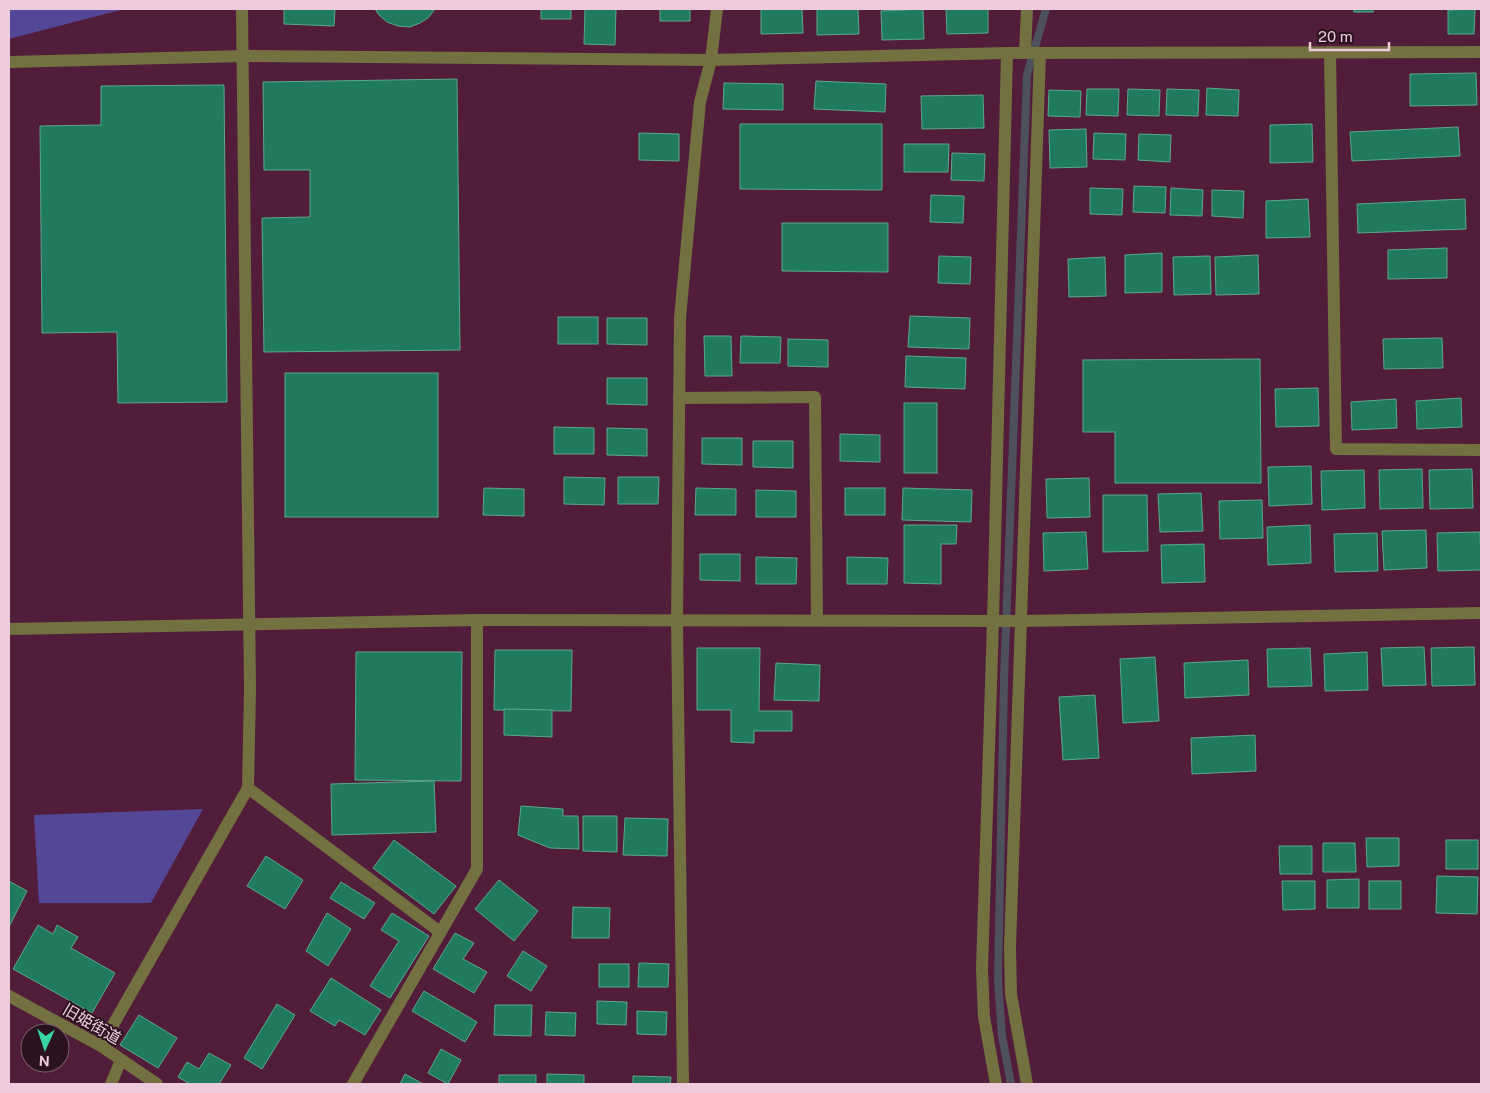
<svg xmlns="http://www.w3.org/2000/svg" width="1490" height="1093" font-family="'Public Sans','Noto Sans JP',sans-serif">
  <style>
    .green { fill: #544798 }
    .lines { fill: none; stroke-linecap: round; stroke-linejoin: round }
    .stream { stroke: #4e515d; stroke-width: 8 }
    .building { fill: #1f7a5e; stroke: #5ca88c }
    .minor { stroke: #72713f; stroke-width: 12 }
    .labels { text-anchor: middle; dominant-baseline: central; stroke-width: 4; stroke-linejoin: round; paint-order: stroke }
    .street-label { font-size: 16px; fill: #eecbdc; stroke: #2a121f }
  </style>
  <rect width="100%" height="100%" fill="#521d3b"/>
  <g class="green">
    <polygon points="9,9 124,9 9,39"/>
    <polygon points="203,809 151,903 39,903 34,815"/>
  </g>
  <g class="lines">
    <polyline class="stream" points="1011,1084 1002,1036 998,981 1004,679 1027,75 1046,9"/>
  </g>
  <g class="building">
    <polygon points="284,9 335,9 334,26 284,24"/>
    <polygon points="375,9 435,9 428,18 420,23 410,27 398,26 387,22 379,15"/>
    <rect x="541" y="9" width="30" height="10"/>
    <polygon points="585,9 616,9 615,45 584,44"/>
    <rect x="660" y="9" width="30" height="12"/>
    <polygon points="761,9 802,9 803,33 761,34"/>
    <polygon points="817,9 858,9 859,34 817,35"/>
    <polygon points="923,9 924,39 882,40 881,11"/>
    <polygon points="946,9 988,9 988,33 947,34"/>
    <rect x="1354" y="9" width="19" height="3"/>
    <polygon points="1475,9 1474,34 1448,34 1448,10"/>
    <polygon points="1476,73 1477,105 1410,106 1410,74"/>
    <polygon points="457,79 460,350 264,352 262,218 310,217 310,170 264,170 263,82"/>
    <polygon points="816,81 886,84 885,112 814,109"/>
    <polygon points="724,83 783,84 783,110 723,109"/>
    <polygon points="224,85 227,402 118,403 117,332 42,333 40,126 101,125 101,86"/>
    <polygon points="1207,88 1239,90 1238,116 1206,115"/>
    <polygon points="1087,89 1119,89 1118,116 1086,115"/>
    <polygon points="1128,89 1160,90 1159,116 1127,115"/>
    <polygon points="1167,89 1199,90 1198,116 1166,115"/>
    <polygon points="1049,90 1081,91 1080,117 1048,116"/>
    <polygon points="983,95 984,128 922,129 921,96"/>
    <polygon points="740,124 882,124 882,190 740,189"/>
    <polygon points="1312,124 1313,162 1270,163 1270,125"/>
    <polygon points="1458,127 1460,156 1352,161 1350,132"/>
    <polygon points="1086,129 1087,167 1050,168 1049,130"/>
    <polygon points="639,133 679,134 679,161 639,160"/>
    <polygon points="1094,133 1126,134 1125,160 1093,159"/>
    <polygon points="1139,134 1171,135 1170,162 1138,160"/>
    <polygon points="904,144 949,144 948,172 904,172"/>
    <polygon points="952,153 985,154 984,181 951,180"/>
    <polygon points="1134,186 1166,187 1165,213 1133,212"/>
    <polygon points="1090,188 1123,189 1122,215 1090,214"/>
    <polygon points="1171,188 1203,190 1202,216 1170,215"/>
    <polygon points="1212,190 1244,191 1243,218 1212,216"/>
    <polygon points="931,195 964,196 963,223 930,222"/>
    <polygon points="1308,199 1310,237 1266,238 1266,201"/>
    <polygon points="1465,199 1466,229 1358,233 1357,204"/>
    <polygon points="782,223 888,223 888,272 782,271"/>
    <polygon points="1447,248 1447,278 1388,279 1388,250"/>
    <polygon points="1162,253 1162,292 1125,293 1125,255"/>
    <polygon points="1258,255 1259,294 1216,295 1215,257"/>
    <polygon points="939,256 971,257 970,284 938,283"/>
    <polygon points="1210,256 1211,294 1174,295 1173,257"/>
    <polygon points="1105,257 1106,296 1069,297 1068,259"/>
    <polygon points="910,316 970,318 969,349 908,347"/>
    <rect x="558" y="317" width="40" height="27"/>
    <polygon points="607,318 647,318 647,345 607,344"/>
    <polygon points="704,336 731,336 732,376 705,376"/>
    <polygon points="741,336 781,337 780,363 740,363"/>
    <polygon points="1442,338 1443,368 1384,369 1383,339"/>
    <polygon points="788,339 828,340 828,367 788,366"/>
    <polygon points="906,356 966,358 965,389 905,387"/>
    <polygon points="1260,359 1261,483 1115,483 1115,432 1083,432 1083,360"/>
    <rect x="285" y="373" width="153" height="144"/>
    <polygon points="607,378 647,378 647,405 607,404"/>
    <polygon points="1318,388 1319,426 1276,427 1275,389"/>
    <polygon points="1461,398 1462,427 1417,429 1416,401"/>
    <polygon points="1396,399 1397,428 1352,430 1351,402"/>
    <rect x="904" y="403" width="33" height="70"/>
    <polygon points="554,427 594,428 594,454 554,454"/>
    <polygon points="607,428 647,429 647,456 607,455"/>
    <polygon points="840,434 880,435 880,462 840,461"/>
    <polygon points="702,438 742,438 742,465 702,464"/>
    <polygon points="753,441 793,441 793,468 753,467"/>
    <polygon points="1311,466 1312,504 1269,506 1268,467"/>
    <polygon points="1422,469 1423,508 1380,509 1379,470"/>
    <polygon points="1472,469 1473,508 1430,509 1429,470"/>
    <polygon points="1364,470 1365,508 1322,510 1321,471"/>
    <polygon points="564,477 605,478 604,505 564,504"/>
    <polygon points="618,477 659,477 658,504 618,504"/>
    <polygon points="1089,478 1090,517 1047,518 1046,479"/>
    <polygon points="484,488 524,489 524,516 483,515"/>
    <polygon points="696,488 736,489 736,515 695,515"/>
    <rect x="845" y="488" width="40" height="27"/>
    <polygon points="903,488 972,490 971,522 902,520"/>
    <polygon points="756,490 796,491 796,517 756,517"/>
    <polygon points="1201,493 1203,531 1160,532 1158,494"/>
    <polygon points="1103,495 1147,495 1148,551 1103,552"/>
    <polygon points="1262,500 1263,538 1220,539 1219,501"/>
    <polygon points="904,525 957,525 956,544 941,544 941,584 904,583"/>
    <polygon points="1310,525 1311,563 1268,565 1267,527"/>
    <polygon points="1426,530 1427,568 1384,570 1382,531"/>
    <polygon points="1086,532 1088,569 1044,571 1043,533"/>
    <polygon points="1480,532 1481,570 1438,571 1437,533"/>
    <polygon points="1377,533 1378,571 1335,572 1334,534"/>
    <polygon points="1204,544 1205,582 1162,583 1161,545"/>
    <polygon points="700,554 740,554 740,581 700,580"/>
    <polygon points="756,557 797,558 796,584 756,584"/>
    <polygon points="847,557 888,558 887,584 847,584"/>
    <polygon points="1424,647 1426,685 1383,686 1381,648"/>
    <polygon points="1474,647 1475,685 1432,686 1431,648"/>
    <polygon points="697,648 760,648 759,711 792,711 792,731 754,731 754,743 731,742 731,710 697,710"/>
    <polygon points="1310,648 1312,686 1268,687 1267,649"/>
    <polygon points="495,650 572,650 571,711 494,710"/>
    <polygon points="356,652 462,652 461,781 355,780"/>
    <polygon points="1367,652 1368,690 1325,691 1324,654"/>
    <polygon points="1155,657 1159,721 1123,723 1120,659"/>
    <polygon points="1248,660 1249,695 1185,698 1184,663"/>
    <polygon points="776,663 820,665 819,701 774,700"/>
    <polygon points="1095,695 1099,758 1063,760 1059,697"/>
    <polygon points="504,709 552,710 552,737 504,735"/>
    <polygon points="1255,735 1256,771 1192,774 1191,738"/>
    <polygon points="434,781 436,832 332,835 331,784"/>
    <polygon points="521,806 563,809 563,816 578,816 579,849 550,848 518,835"/>
    <polygon points="583,816 617,816 617,852 583,851"/>
    <polygon points="625,818 668,819 667,856 623,855"/>
    <polygon points="1366,838 1399,838 1399,866 1367,867"/>
    <polygon points="394,840 456,886 434,914 373,868"/>
    <rect x="1446" y="840" width="32" height="29"/>
    <polygon points="1323,843 1355,843 1356,872 1323,872"/>
    <polygon points="1279,846 1312,846 1312,874 1280,874"/>
    <polygon points="266,856 303,880 285,909 247,886"/>
    <polygon points="1437,876 1478,877 1477,914 1436,913"/>
    <polygon points="1359,879 1359,908 1327,908 1327,880"/>
    <polygon points="499,880 538,911 514,941 475,909"/>
    <polygon points="9,881 27,891 9,927"/>
    <polygon points="1282,881 1315,881 1315,909 1283,910"/>
    <rect x="1369" y="881" width="32" height="28"/>
    <polygon points="341,882 375,903 364,919 330,898"/>
    <polygon points="573,907 610,908 609,938 572,938"/>
    <polygon points="327,913 351,929 328,966 306,951"/>
    <polygon points="392,913 429,936 390,998 370,986 399,941 381,930"/>
    <polygon points="38,925 53,934 57,925 78,937 71,948 115,973 92,1013 13,969"/>
    <polygon points="455,933 474,943 463,959 487,972 474,993 433,969"/>
    <polygon points="523,951 547,966 531,991 507,976"/>
    <polygon points="639,963 669,964 668,987 638,987"/>
    <rect x="599" y="964" width="30" height="23"/>
    <polygon points="331,978 381,1010 365,1035 339,1020 335,1026 310,1011"/>
    <polygon points="424,991 477,1022 465,1042 412,1011"/>
    <polygon points="597,1001 627,1002 626,1025 597,1024"/>
    <polygon points="277,1004 295,1015 262,1069 244,1058"/>
    <polygon points="495,1005 532,1005 531,1036 494,1035"/>
    <polygon points="637,1011 667,1012 666,1035 637,1034"/>
    <polygon points="546,1012 576,1013 575,1036 545,1035"/>
    <polygon points="139,1015 177,1038 158,1068 120,1045"/>
    <polygon points="441,1049 461,1060 448,1084 428,1073"/>
    <polygon points="209,1053 231,1065 219,1084 190,1084 178,1077 187,1062 199,1069"/>
    <polygon points="405,1074 423,1084 400,1084"/>
    <polygon points="547,1074 584,1075 584,1084 547,1084"/>
    <rect x="499" y="1075" width="37" height="9"/>
    <polygon points="633,1076 671,1077 670,1084 633,1084"/>
  </g>
  <g class="lines">
    <g class="minor">
      <polyline points="1330,52 1336,449 1481,450"/>
      <polyline points="1025,53 1027,9"/>
      <polyline points="9,62 244,56 711,60 1007,53 1481,52"/>
      <polyline points="679,398 815,397 817,620"/>
      <polyline points="9,629 477,620 1020,621 1481,613"/>
      <polyline points="248,788 440,932"/>
      <polyline points="9,996 101,1046 157,1084"/>
      <polyline points="101,1046 248,788 250,689 242,9"/>
      <polyline points="111,1084 121,1060"/>
      <polyline points="353,1084 477,869 477,620"/>
      <polyline points="683,1084 677,620 680,318 700,102 711,60 717,9"/>
      <polyline points="996,1084 984,1017 982,969 993,621 1007,53"/>
      <polyline points="1027,1084 1011,994 1010,948 1040,53"/>
    </g>
  </g>
  <g class="labels">
    <g class="street-label">
      <text transform="translate(92 1024) rotate(30)">旧姫街道</text>
    </g>
  </g>
  <rect width="1490" height="1093" fill="none" stroke="#eecbdc" stroke-width="20"/>
  <g transform="translate(45 1048) rotate(183)"><circle r="24" fill="#2a121f" stroke="#785c6b"/>
  <path d="M0-4L9 19L0 12L-9 19Z" fill="#39d4a5"/>
  <text y="-8" font-size="14" font-weight="bold" text-anchor="middle" fill="#eecbdc">N</text>
  </g>
  <path d="M1310 42v8h79v-8" fill="none" stroke="#eecbdc" stroke-width="2.5"/>
  <text x="1318" y="42" font-size="15" fill="#eecbdc" stroke="#2a121f" stroke-width="4" paint-order="stroke">20 m</text>
</svg>
